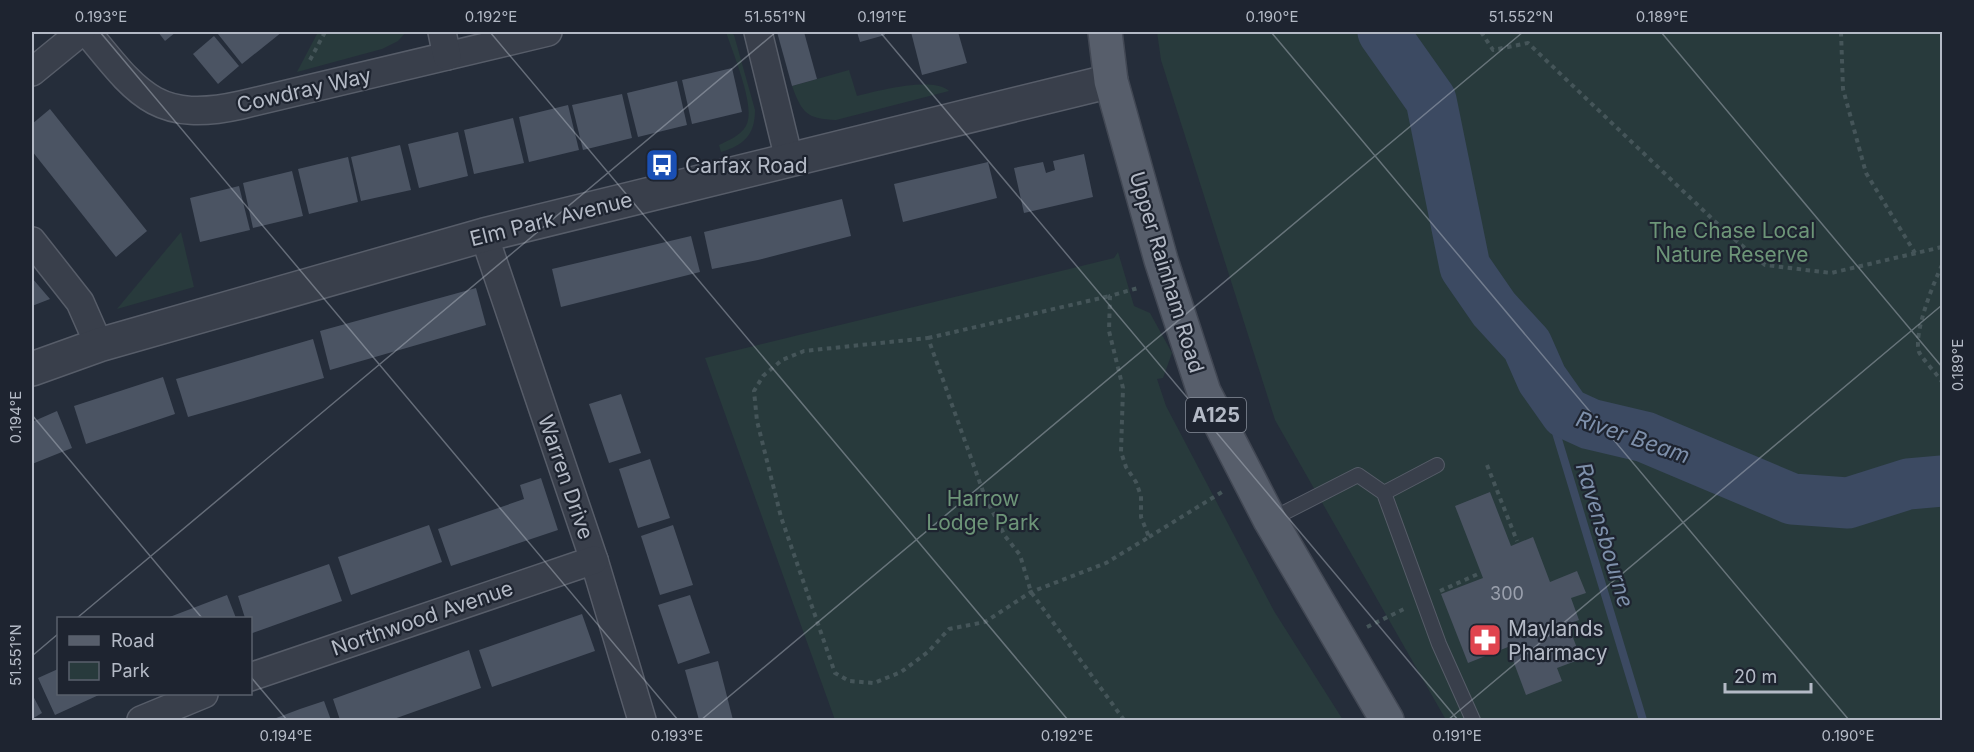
<svg xmlns="http://www.w3.org/2000/svg" width="1974" height="752" font-family="Inter,sans-serif">
  <style>
    .green { fill: #283a3c }
    .lines { fill: none; stroke-linecap: round; stroke-linejoin: round }
    .stream { stroke: #3c4a62; stroke-width: 8 }
    .river { stroke: #3c4a62; stroke-width: 51 }
    .building { fill: #4b5463 }
    .service-casing { stroke: #575d69; stroke-width: 16 }
    .minor-casing { stroke: #575d69; stroke-width: 30 }
    .tertiary-casing { stroke: #575d69; stroke-width: 36 }
    .primary-casing { stroke: #424854; stroke-width: 36 }
    .path { stroke: #455559; stroke-width: 4; stroke-dasharray: 4.5 4.5; stroke-linecap: butt }
    .service { stroke: #393f4b; stroke-width: 14 }
    .minor { stroke: #393f4b; stroke-width: 27 }
    .tertiary { stroke: #393f4b; stroke-width: 33 }
    .primary { stroke: #575e6b; stroke-width: 33 }
    .ticks { fill: none; stroke: #b4bac6; stroke-width: 1.5; stroke-opacity: 0.45 }
    .labels { text-anchor: middle; dominant-baseline: central; stroke-width: 4.5; stroke-linejoin: round; paint-order: stroke }
    .number-label { font-size: 18px; fill: #9aa0ad }
    .shield { fill: #1e2430; stroke: #878d99; stroke-width: 1.5 }
    .shield-label { font-size: 20px; font-weight: bold; fill: #b4bac6 }
    .street-label { font-size: 21px; fill: #b4bac6; stroke: #1e2430 }
    .poi-label { font-size: 21px; fill: #b4bac6; stroke: #1e2430; text-anchor: start }
    .park-label { font-size: 21px; fill: #6d9578; stroke: #1e2430 }
    .water-label { font-size: 22px; font-style: italic; fill: #7e90ab; stroke: #1e2430 }
    .neatline { fill: none; stroke: #b4bac6; stroke-width: 2 }
    .ticks-label { font-size: 15px; text-anchor: middle; fill: #b4bac6 }
  </style>
  <rect width="100%" height="100%" fill="#252d3a"/>
  <g class="green">
    <polygon points="318,32 406,32 398,41 382,49 297,72"/>
    <path d="M726,32H730L734,35L755,110C755,135 744,145 721,152L719,145C729,140 740,136 746,126C757,109 732,51 726,32Z"/>
    <polygon points="1157,32 1942,32 1942,720 1446,720 1275,420 1161,60"/>
    <path d="M849,70L857,96C877,91 933,76 949,91L836,120C807,119 802,113 792,86Z"/>
    <polygon points="181,232 194,287 117,309"/>
    <polygon points="1118,252 1134,306 1150,313 1172,353 1163,378 1157,379 1166,406 1274,611 1343,720 835,720 705,358 1114,258"/>
  </g>
  <g class="lines">
    <polyline class="stream" points="1534,360 1643,720"/>
    <polyline class="river" points="1383,32 1431,100 1465,267 1494,309 1527,345 1542,379 1566,413 1590,424 1645,437 1792,499 1848,503 1908,484 1942,481"/>
  </g>
  <g class="building">
    <polygon points="158,32 176,32 165,41"/>
    <polygon points="221,32 282,32 242,64 218,34"/>
    <polygon points="777,32 804,32 817,79 792,86"/>
    <polygon points="857,32 884,32 885,35 860,42"/>
    <polygon points="911,32 958,32 967,63 922,75"/>
    <polygon points="214,36 239,66 218,84 193,54"/>
    <polygon points="732,68 742,112 692,124 682,80"/>
    <polygon points="677,81 687,125 638,137 627,93"/>
    <polygon points="622,94 632,138 583,150 572,105"/>
    <polygon points="568,105 579,150 529,162 519,117"/>
    <polygon points="50,109 147,231 116,257 32,151 32,124"/>
    <polygon points="513,118 524,163 474,174 464,130"/>
    <polygon points="458,132 468,176 419,188 408,144"/>
    <polygon points="400,145 411,190 361,201 351,157"/>
    <polygon points="1084,154 1093,197 1024,213 1014,168 1043,162 1046,173 1055,170 1053,161"/>
    <polygon points="348,157 358,202 309,214 298,169"/>
    <polygon points="988,162 997,198 903,222 894,184"/>
    <polygon points="292,171 303,216 253,228 243,183"/>
    <polygon points="239,186 250,230 200,242 190,198"/>
    <polygon points="842,199 851,236 758,260 712,269 704,232"/>
    <polygon points="691,236 700,272 561,307 552,269"/>
    <polygon points="32,278 50,299 32,306"/>
    <polygon points="476,288 486,325 330,370 320,331"/>
    <polygon points="313,339 324,378 188,417 176,379"/>
    <polygon points="163,377 175,414 86,444 74,406"/>
    <polygon points="621,394 641,453 609,463 589,404"/>
    <polygon points="57,411 72,448 32,464 32,422"/>
    <polygon points="650,459 670,518 638,528 619,469"/>
    <polygon points="541,478 558,530 451,566 438,529 524,499 520,485"/>
    <polygon points="1490,492 1511,546 1533,537 1550,582 1577,571 1586,593 1571,598 1579,620 1568,624 1581,659 1557,668 1562,681 1526,695 1508,647 1468,663 1441,594 1483,578 1455,506"/>
    <polygon points="429,525 442,562 351,595 338,557"/>
    <polygon points="673,525 693,585 660,595 641,536"/>
    <polygon points="329,564 342,601 250,634 250,618 245,618 238,596"/>
    <polygon points="227,595 236,618 167,618"/>
    <polygon points="690,595 710,653 678,664 658,605"/>
    <polygon points="582,614 595,651 492,687 479,650"/>
    <polygon points="469,650 481,688 391,720 340,720 333,699"/>
    <polygon points="718,661 733,720 699,720 685,670"/>
    <polygon points="58,669 58,694 101,694 55,715 38,678"/>
    <polygon points="32,694 42,713 32,719"/>
    <polygon points="324,701 331,720 271,720 300,709"/>
  </g>
  <g class="lines">
    <defs>
      <g id="service">
        <polyline points="1384,493 1437,465"/>
        <polyline points="1270,520 1358,475 1384,493 1439,644 1473,720"/>
      </g>
      <g id="minor">
        <path d="M87,32C137,93 156,124 241,105L548,32"/>
        <polyline points="442,32 447,56"/>
        <polyline points="758,32 789,159"/>
        <polyline points="32,72 81,32"/>
        <polyline points="484,235 594,560 642,720"/>
        <polyline points="32,241 80,302 99,345"/>
        <polyline points="250,677 594,560"/>
        <polyline points="141,720 204,694"/>
      </g>
      <polyline id="tertiary" points="32,369 99,345 484,235 1111,81"/>
      <polyline id="primary" points="1105,32 1111,81 1161,260 1204,392 1270,520 1387,720"/>
    </defs>
    <use href="#service" class="service-casing"/>
    <use href="#minor" class="minor-casing"/>
    <use href="#tertiary" class="tertiary-casing"/>
    <use href="#primary" class="primary-casing"/>
    <g class="path">
      <polyline points="1481,32 1493,50 1528,43 1726,232 1765,265 1831,273 1942,247"/>
      <polyline points="1841,32 1843,89 1866,173 1915,253"/>
      <polyline points="310,60 325,32"/>
      <path d="M1942,265C1934,282 1913,333 1919,352C1923,360 1937,374 1942,382"/>
      <polyline points="928,338 1110,296"/>
      <polyline points="1487,465 1517,541"/>
      <polyline points="1149,537 1222,492"/>
      <polyline points="1440,591 1478,574"/>
      <polyline points="1367,627 1404,609"/>
      <polyline points="1124,720 1031,592 1020,555 1005,536 985,497 928,338 804,351 782,360 763,376 754,391 757,421 781,517 835,673 849,681 874,683 901,672 928,652 949,629 985,622 1031,592 1106,563 1149,537 1141,517 1141,496 1136,482 1126,467 1121,452 1123,388 1109,331 1110,296 1138,288"/>
    </g>
    <use href="#service" class="service"/>
    <use href="#minor" class="minor"/>
    <use href="#tertiary" class="tertiary"/>
    <use href="#primary" class="primary"/>
  </g>
  <path class="ticks" d="M100,32L678,720M490,32L1068,720M880,32L1458,720M1271,32L1849,720M1661,32L1942,367M32,415L202,618M77,618L776,32M32,656L58,634M250,676L287,720M701,720L1523,32M1448,720L1942,305"/>
  <defs>
    <symbol id="bus-square" viewBox="-11 -11 22 22"><rect x="-9" y="-9" width="18" height="18" rx="4" fill="#1a4fb4" stroke="#1e2430"/><path d="M-5-6H5V4H4V6H2V4H-2V6H-4V4H-5ZM-3.5-4V0h7V-4ZM-3.5 1.2v1.5H-2V1.2ZM2 1.2v1.5H3.5V1.2Z" fill="#fff"/></symbol>
    <symbol id="pharmacy-square" viewBox="-11 -11 22 22"><rect x="-9" y="-9" width="18" height="18" rx="4" fill="#e0444e" stroke="#1e2430"/><path d="M-2-6h4v4h4v4h-4v4h-4v-4h-4v-4h4Z" fill="#fff"/></symbol>
  </defs>
  <g fill-rule="evenodd">
    <use href="#bus-square" x="643" y="146" width="38" height="38"/>
    <use href="#pharmacy-square" x="1466" y="621" width="38" height="38"/>
  </g>
  <g class="labels">
    <g class="number-label">
      <text x="1507" y="593">300</text>
    </g>
    <rect class="shield" x="1186" y="398" width="60" height="34" rx="4.5"/>
    <g class="shield-label">
      <text x="1216" y="415">A125</text>
    </g>
    <g class="street-label">
      <text transform="translate(304 90) rotate(-13)">Cowdray Way</text>
      <text transform="translate(551 219) rotate(-14)">Elm Park Avenue</text>
      <text transform="translate(1167 272) rotate(73)">Upper Rainham Road</text>
      <text transform="translate(566 477) rotate(71)">Warren Drive</text>
      <text transform="translate(422 618) rotate(-19)">Northwood Avenue</text>
    </g>
    <g class="poi-label">
      <text x="685" y="165">Carfax Road</text>
      <text x="1508" y="628">Maylands<tspan x="1508" dy="24">Pharmacy</tspan></text>
    </g>
    <g class="park-label">
      <text x="1732" y="230">The Chase Local<tspan x="1732" dy="24">Nature Reserve</tspan></text>
      <text x="983" y="498">Harrow<tspan x="983" dy="24">Lodge Park</tspan></text>
    </g>
    <g class="water-label">
      <text transform="translate(1633 437) rotate(19)">River Beam</text>
      <text transform="translate(1605 535) rotate(73)">Ravensbourne</text>
    </g>
  </g>
  <rect width="1974" height="752" fill="none" stroke="#1e2430" stroke-width="66"/>
  <rect x="57" y="617" width="195" height="78" fill="#1e2430" stroke="#5a606c" stroke-width="1.5"/>
  <rect x="69" y="636" width="30" height="9" fill="#575e6b" stroke="#5a606c" stroke-width="1.5"/>
  <text x="111" y="647" font-size="18" fill="#b4bac6">Road</text>
  <rect x="69" y="662" width="30" height="18" fill="#283a3c" stroke="#5a606c" stroke-width="1.5"/>
  <text x="111" y="677" font-size="18" fill="#b4bac6">Park</text>
  <path d="M1725 683v9h86v-9" fill="none" stroke="#b4bac6" stroke-width="3"/>
  <text x="1734" y="683" font-size="18" fill="#b4bac6" stroke="#1e2430" stroke-width="4.5" paint-order="stroke">20 m</text>
  <rect x="33" y="33" width="1908" height="686" class="neatline"/>
  <g class="ticks-label">
    <text x="101" y="22">0.193°E</text>
    <text x="491" y="22">0.192°E</text>
    <text x="775" y="22">51.551°N</text>
    <text x="882" y="22">0.191°E</text>
    <text x="1272" y="22">0.190°E</text>
    <text x="1521" y="22">51.552°N</text>
    <text x="1662" y="22">0.189°E</text>
    <text transform="translate(1958 365) rotate(-90)" y="5">0.189°E</text>
    <text transform="translate(16 417) rotate(-90)" y="5">0.194°E</text>
    <text transform="translate(16 655) rotate(-90)" y="5">51.551°N</text>
    <text x="286" y="741">0.194°E</text>
    <text x="677" y="741">0.193°E</text>
    <text x="1067" y="741">0.192°E</text>
    <text x="1457" y="741">0.191°E</text>
    <text x="1848" y="741">0.190°E</text>
  </g>
</svg>
